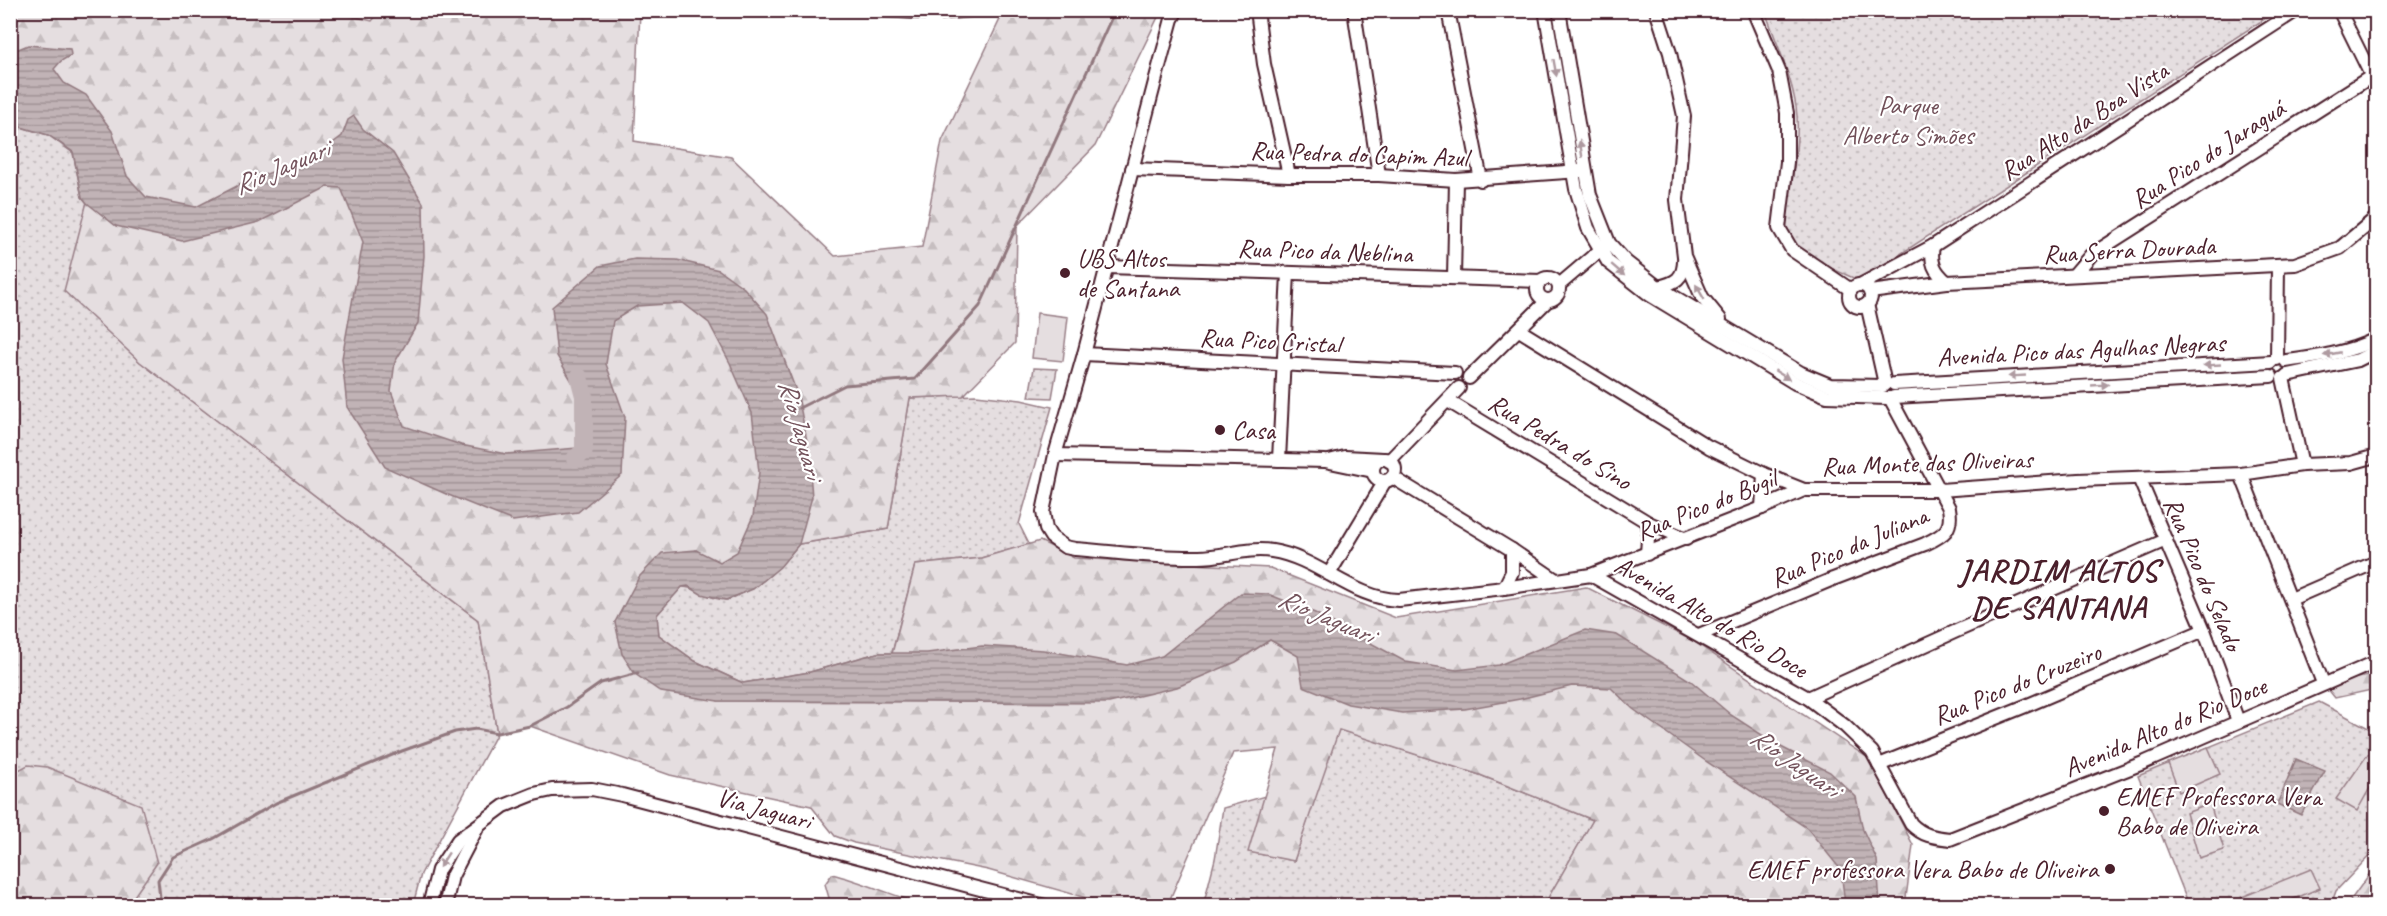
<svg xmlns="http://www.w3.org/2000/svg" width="2387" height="916" font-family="Caveat,sans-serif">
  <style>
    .grass { fill: url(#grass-dots); stroke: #987e86; stroke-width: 1.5 }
    .forest { fill: url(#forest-firs); stroke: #987e86; stroke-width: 1.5 }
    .garden { fill: #e5dee0; stroke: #987e86; stroke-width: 1.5 }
    .water { fill: url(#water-rules); stroke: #91787e; stroke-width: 1.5 }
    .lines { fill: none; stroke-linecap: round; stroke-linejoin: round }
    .stream { stroke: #91787e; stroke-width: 3 }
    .river { stroke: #c1b3b6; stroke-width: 18 }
    .minor-casing { stroke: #4a1f2b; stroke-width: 16 }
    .minor { stroke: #fff; stroke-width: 12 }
    .oneway { fill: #ae9aa0 }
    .poi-dot { fill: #4a1f2b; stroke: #fff; stroke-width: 2 }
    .labels { text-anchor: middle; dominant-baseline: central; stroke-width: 4.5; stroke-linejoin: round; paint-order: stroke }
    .park-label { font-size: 26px; fill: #714f58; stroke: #fff }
    .street-label { font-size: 26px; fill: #4a1f2b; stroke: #fff }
    .poi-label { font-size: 26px; fill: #4a1f2b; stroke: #fff; text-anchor: start }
    .water-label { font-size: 27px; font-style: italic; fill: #74535c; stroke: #fff }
    .district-label { font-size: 32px; font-weight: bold; letter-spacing: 1.5px; fill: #4a1f2b; stroke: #fff }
  </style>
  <defs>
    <pattern id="grass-dots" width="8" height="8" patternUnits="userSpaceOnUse" patternTransform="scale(1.5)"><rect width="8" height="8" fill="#e5dee0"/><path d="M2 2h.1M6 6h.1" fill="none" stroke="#c6bec0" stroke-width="1.8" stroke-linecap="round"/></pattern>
    <pattern id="forest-firs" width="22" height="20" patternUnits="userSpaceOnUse" patternTransform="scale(1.5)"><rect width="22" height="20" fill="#e5dee0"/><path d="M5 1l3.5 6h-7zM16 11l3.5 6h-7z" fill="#c6bec0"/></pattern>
    <pattern id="water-rules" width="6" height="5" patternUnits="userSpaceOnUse" patternTransform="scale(1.5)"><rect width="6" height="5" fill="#c1b3b6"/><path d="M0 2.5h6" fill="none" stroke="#9f9194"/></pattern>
  </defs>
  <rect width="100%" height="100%" fill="#fff"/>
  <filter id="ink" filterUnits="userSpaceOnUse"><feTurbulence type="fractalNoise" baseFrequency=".0167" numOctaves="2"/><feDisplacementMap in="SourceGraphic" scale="12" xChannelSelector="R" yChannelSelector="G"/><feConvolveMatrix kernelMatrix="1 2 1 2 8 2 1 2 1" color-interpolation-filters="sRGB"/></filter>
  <g filter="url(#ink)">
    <g class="grass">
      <path d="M1765,11H2277L1874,271L1856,279C1831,268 1789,254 1786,223C1790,190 1801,140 1796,107C1791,74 1776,42 1765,11Z"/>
      <polygon points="10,124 48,135 73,153 82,197 87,203 65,291 140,362 478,620 497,733 421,874 413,905 11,905"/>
      <polygon points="1034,368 1057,369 1052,398 1029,397"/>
      <path d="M976,395L1021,400L1052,407L1019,524L1029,544L981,558L915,565L892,653H877L810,672L743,683L695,661L659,635L656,615L682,587C696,586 711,601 726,600C730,600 736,596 739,595C765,584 782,565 799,544L888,529L910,398Z"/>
      <polygon points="2319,702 2376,732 2376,849 2336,891 2331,905 2189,905 2138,776"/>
      <polygon points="1338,729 1480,775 1593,820 1544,905 1203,906 1215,859 1223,808 1265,796 1249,852 1294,861"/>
    </g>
    <g class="forest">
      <polygon points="327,10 372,21 381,10 640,11 634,141 731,157 835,256 922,247 942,141 1004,11 1161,11 1095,146 1017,226 1015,343 963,396 910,398 888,529 799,544 725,578 696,550 615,622 718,701 880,700 915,565 981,558 1040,541 1074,558 1270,568 1396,618 1586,587 1693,641 1868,758 1913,845 1905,905 1544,905 1593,820 1480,775 1339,730 1294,861 1248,852 1278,749 1233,753 1167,906 1111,905 988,870 854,843 835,836 811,806 670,775 530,726 497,733 478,620 140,362 64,291 89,194 85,152 11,94 11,11"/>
      <polygon points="2376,675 2376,689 2335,698 2323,683"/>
      <polygon points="28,765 47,767 141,805 157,863 128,905 11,905 11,774"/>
      <polygon points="2376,865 2376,905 2347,905"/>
      <path d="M832,874C864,882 893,896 925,905H831L825,884Z"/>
    </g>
    <g class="garden">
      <polygon points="1037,313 1068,317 1063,361 1032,358"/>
      <polygon points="2208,747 2220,774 2179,792 2168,763"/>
      <polygon points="2368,754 2376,758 2376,777 2357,811 2336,799"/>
      <polygon points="2210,804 2224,850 2199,858 2186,813"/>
      <polygon points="2311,869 2320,888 2279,905 2246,905 2242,897"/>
    </g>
    <g class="water">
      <polygon points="28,45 70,49 71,55 61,61 54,69 64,83 86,95 112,131 127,176 146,197 196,207 243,183 318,154 342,136 348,120 354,116 363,129 393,153 423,203 424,256 418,323 395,362 391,391 404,426 461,445 506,454 578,448 592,426 587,407 557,356 552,307 600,266 635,259 677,260 719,270 744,288 767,314 798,396 808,446 812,497 799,544 780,567 753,589 726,600 701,594 688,586 682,587 657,615 659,635 695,661 743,683 810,672 877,653 927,653 982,646 1043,650 1127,665 1162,656 1241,593 1268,594 1315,613 1406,662 1457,670 1499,665 1585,630 1617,635 1691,681 1731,715 1779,746 1830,772 1856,797 1863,830 1877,860 1880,905 1845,905 1841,870 1807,828 1707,762 1633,709 1611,688 1572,686 1520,699 1465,709 1402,713 1348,704 1303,686 1298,656 1270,640 1236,662 1177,687 1109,703 718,701 661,692 635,674 622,654 615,622 639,577 662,553 696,550 720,562 737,552 753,516 759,472 752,413 730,363 709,323 683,303 637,306 613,321 606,364 625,417 622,475 578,512 513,521 446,494 385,467 347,407 342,358 363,242 341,188 327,187 259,222 182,241 116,226 87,203 82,197 73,152 48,135 11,124 11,52"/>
      <polygon points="2296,759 2325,771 2301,815 2277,804"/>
    </g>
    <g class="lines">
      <g class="stream">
        <polyline points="799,408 845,385 915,379 980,306 1115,10"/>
        <polyline points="161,906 158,880 173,857 213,839 276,803 402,751 455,732 476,729 497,733 530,726 567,707 601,683 638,673"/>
      </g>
      <polyline class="river" points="575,459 584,451 584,396 579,377"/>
      <defs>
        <g id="minor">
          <polyline points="881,10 937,13 971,10"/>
          <path d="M1177,10L1172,19L1157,74L1084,354L1055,455L1043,512L1046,529L1051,537L1065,547L1075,549C1116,552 1158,558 1199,557C1224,557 1247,547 1272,551C1318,558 1353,599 1399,600L1504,588L1591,575L1808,698L1845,726L1872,752L1911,824C1923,836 1933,837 1950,839L2143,763L2376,662"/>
          <polyline points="1257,10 1264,64 1289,175"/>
          <polyline points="1354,10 1379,175"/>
          <polyline points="1448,10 1481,180"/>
          <polyline points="1545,10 1576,189 1588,228 1608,262 1650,295 1795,383 1827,396 1887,398"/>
          <polyline points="1559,10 1590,195 1609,243 1626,262 1658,287 1801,373 1830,385 1883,386"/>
          <polyline points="1656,10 1670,53 1684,116 1677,200 1684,256 1702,297 1720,319"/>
          <polyline points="1753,10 1779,71 1787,113 1787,162 1779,228 1792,250 1851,290"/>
          <polyline points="2339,10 2376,85"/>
          <polyline points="1132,169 1289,175 1379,175 1456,180 1580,171"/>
          <path d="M1933,246C1930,262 1934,271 1947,282"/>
          <polyline points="1107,267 1541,281"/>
          <polyline points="2074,275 2091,255 2372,76"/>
          <polyline points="1454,278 1456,180"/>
          <circle cx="1548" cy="289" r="11"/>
          <polyline points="1559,285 1605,246"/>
          <polyline points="1860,285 1933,246 2297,10"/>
          <circle cx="1860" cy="296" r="11"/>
          <path d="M1658,287C1675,283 1684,279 1684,260"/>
          <polyline points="1870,292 1947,282 2295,264 2340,248 2376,218"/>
          <polyline points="1867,304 1885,384"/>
          <polyline points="1519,330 1709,447 1764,474 1804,490 1940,490 2078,480 2241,474 2302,465 2351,463 2376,456"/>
          <polyline points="1084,354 1455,373"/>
          <polyline points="2277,359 2278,265"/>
          <path d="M2286,361C2317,357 2348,353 2376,339"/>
          <polyline points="2287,375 2358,360 2376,351"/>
          <polyline points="1469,378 1548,300"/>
          <polyline points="2283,378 2302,465"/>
          <polyline points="1894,384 2271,362"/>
          <polyline points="1894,397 2271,376"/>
          <polyline points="1448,401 1649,523 1686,539"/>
          <polyline points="1055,455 1325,461 1373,471"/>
          <circle cx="1384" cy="470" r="11"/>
          <polyline points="1279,460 1288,273"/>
          <polyline points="1329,461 1345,457 1383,459"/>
          <polyline points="1389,461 1459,388"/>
          <polyline points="2241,474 2323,683"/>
          <polyline points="1392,477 1512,550 1556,580"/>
          <polyline points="2139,478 2204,630 2238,721"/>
          <polyline points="1762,508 1764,474"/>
          <polyline points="1647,554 1649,523"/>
          <polyline points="1329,574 1385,481"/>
          <polyline points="1591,575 1762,508 1804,490"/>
          <polyline points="1504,588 1512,572 1512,550"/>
          <polyline points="2291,599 2376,562"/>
          <path d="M1699,635L1833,579L1925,544C1944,535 1953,530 1949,508L1890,398"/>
          <polyline points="1808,698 1961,629 2166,540"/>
          <polyline points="1879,765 2028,705 2204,630"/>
          <polyline points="429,906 438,870 458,840 504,806 534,794 552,790 592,789 622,795 1045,906"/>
          <polyline points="445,906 452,876 477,828"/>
        </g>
      </defs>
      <use href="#minor" class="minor-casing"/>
      <use href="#minor" class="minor"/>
    </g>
    <defs><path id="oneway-solid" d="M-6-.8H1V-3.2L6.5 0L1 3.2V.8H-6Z" transform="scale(1.5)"/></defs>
    <g class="oneway">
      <use href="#oneway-solid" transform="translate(1555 68) rotate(80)"/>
      <use href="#oneway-solid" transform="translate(1581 149) rotate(-99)"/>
      <use href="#oneway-solid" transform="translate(1618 270) rotate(41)"/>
      <use href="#oneway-solid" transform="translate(1700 292) rotate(-120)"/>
      <use href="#oneway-solid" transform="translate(2332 354) rotate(169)"/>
      <use href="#oneway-solid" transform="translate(2212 365) rotate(177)"/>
      <use href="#oneway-solid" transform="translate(1782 375) rotate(32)"/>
      <use href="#oneway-solid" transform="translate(2017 376) rotate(177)"/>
      <use href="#oneway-solid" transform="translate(2100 385) rotate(-3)"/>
      <use href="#oneway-solid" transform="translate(444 860) rotate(123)"/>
    </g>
  </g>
  <g class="poi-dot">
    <circle cx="1065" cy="273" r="6"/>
    <circle cx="1220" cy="430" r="6"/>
    <circle cx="2104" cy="811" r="6"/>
    <circle cx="2110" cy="869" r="6"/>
  </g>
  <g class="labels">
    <g class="park-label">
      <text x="1908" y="105">Parque<tspan x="1908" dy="30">Alberto Simões</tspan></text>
    </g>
    <g class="street-label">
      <text transform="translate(2084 121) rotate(-33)">Rua Alto da Boa Vista</text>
      <text transform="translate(1359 154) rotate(2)">Rua Pedra do Capim Azul</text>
      <text transform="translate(2208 154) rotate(-33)">Rua Pico do Jaraguá</text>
      <text transform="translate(2129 250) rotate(-3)">Rua Serra Dourada</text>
      <text transform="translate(1325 251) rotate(2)">Rua Pico da Neblina</text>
      <text transform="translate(1270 341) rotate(3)">Rua Pico Cristal</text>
      <text transform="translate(2081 350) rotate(-3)">Avenida Pico das Agulhas Negras</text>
      <text transform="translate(1560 442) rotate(31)">Rua Pedra do Sino</text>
      <text transform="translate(1927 463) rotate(-2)">Rua Monte das Oliveiras</text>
      <text transform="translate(1706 505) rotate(-22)">Rua Pico do Bugil</text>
      <text transform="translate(1849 547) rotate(-23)">Rua Pico da Juliana</text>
      <text transform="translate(2203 574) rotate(67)">Rua Pico do Selado</text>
      <text transform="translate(1711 617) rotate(30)">Avenida Alto do Rio Doce</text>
      <text transform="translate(2017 684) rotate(-22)">Rua Pico do Cruzeiro</text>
      <text transform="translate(2165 727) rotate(-23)">Avenida Alto do Rio Doce</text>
      <text transform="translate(764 809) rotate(15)">Via Jaguari</text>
    </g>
    <g class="poi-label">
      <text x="1077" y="258">UBS Altos<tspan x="1077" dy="30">de Santana</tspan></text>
      <text x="1232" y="430">Casa</text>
      <text x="2116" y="796">EMEF Professora Vera<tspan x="2116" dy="30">Babo de Oliveira</tspan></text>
      <text x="2098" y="869" text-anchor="end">EMEF professora Vera Babo de Oliveira</text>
    </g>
    <g class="water-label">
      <text transform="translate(281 167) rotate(-23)">Rio Jaguari</text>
      <text transform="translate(801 429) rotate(74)">Rio Jaguari</text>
      <text transform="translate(1326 616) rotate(23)">Rio Jaguari</text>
      <text transform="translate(1795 762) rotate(35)">Rio Jaguari</text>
    </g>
    <g class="district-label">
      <text x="2059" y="570">JARDIM ALTOS<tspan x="2059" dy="37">DE SANTANA</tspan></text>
    </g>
  </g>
  <rect width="2387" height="916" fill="none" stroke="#fff" stroke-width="36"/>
  <rect x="18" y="18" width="2351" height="880" fill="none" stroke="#4a1f2b" stroke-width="2" filter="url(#ink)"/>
</svg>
